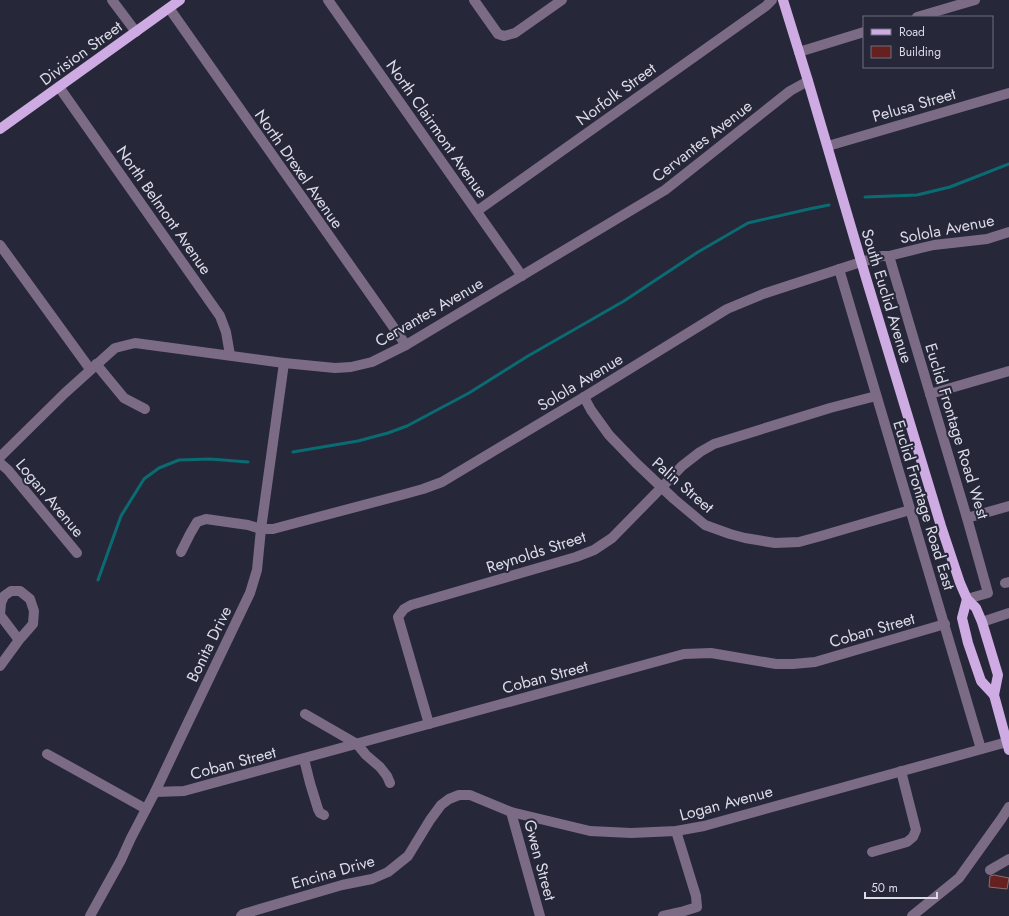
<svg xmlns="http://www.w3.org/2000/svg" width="1009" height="916" font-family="Jost,sans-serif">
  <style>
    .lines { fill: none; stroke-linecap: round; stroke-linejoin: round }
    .stream { stroke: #0a6c72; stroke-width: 3 }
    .building { fill: #65201f; stroke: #886e6b }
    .minor { stroke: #7c6b85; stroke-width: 10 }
    .major { stroke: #ceabe2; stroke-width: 10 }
    .labels { text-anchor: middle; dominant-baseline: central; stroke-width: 4; stroke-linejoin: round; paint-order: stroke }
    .street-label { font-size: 16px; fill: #dbdbe8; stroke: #27273a }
  </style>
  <rect width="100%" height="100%" fill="#27273a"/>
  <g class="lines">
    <g class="stream">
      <polyline points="865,197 917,195 950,187 1009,164"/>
      <polyline points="293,452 358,441 388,433 407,426 469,393 528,356 624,301 698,252 748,223 809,209 829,205"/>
      <polyline points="98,580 121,516 144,479 159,468 179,460 210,459 248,462"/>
    </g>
  </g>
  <polygon class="building" points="994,875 1009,878 1007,889 989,887 990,876"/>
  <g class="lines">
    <g class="minor">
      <polyline points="112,0 136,32"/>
      <polyline points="328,0 522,276"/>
      <polyline points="474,0 498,34 504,36 515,33 562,0"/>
      <polyline points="169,8 406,345"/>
      <polyline points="917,17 975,0"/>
      <polyline points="799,52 864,32"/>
      <polyline points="59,87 220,316 226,332 230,355"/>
      <polyline points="828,146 1009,93"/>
      <polyline points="477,211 766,6 772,0"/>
      <polyline points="0,245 90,369"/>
      <polyline points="889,256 967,518 988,593 967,599"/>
      <polyline points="839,269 981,749"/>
      <polyline points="96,364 124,398 145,409"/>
      <polyline points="930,394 1009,371"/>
      <polyline points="584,397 591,410 609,435 636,463 674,499 705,525 730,534 745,538 775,543 799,542 821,536 910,510"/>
      <polyline points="0,457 65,393 115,348 135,343 284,363 335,368 351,367 372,362 406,345 665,190 790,91 808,81"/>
      <polyline points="0,463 8,470 77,553"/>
      <polyline points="967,518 1009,506"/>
      <polyline points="181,552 190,534 197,522 206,519 248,525 261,529 273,529 405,494 423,489 442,482 584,397 727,309 763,294 861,262 882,256 889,256 921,248 934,245 987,239 1009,232"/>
      <polyline points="1005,583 1009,582"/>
      <polyline points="982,622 1009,613"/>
      <polyline points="0,666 19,640 33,624 34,611 30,599 20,591 11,591 4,596 1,603 0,615 19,640"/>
      <polyline points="305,714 357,744 366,755 380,767 387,776 390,783"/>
      <polyline points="429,724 398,617 404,609 411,605 576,557 594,550 612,538 662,487 682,466 700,452 714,444 830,408 876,396"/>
      <polyline points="47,754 146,809"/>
      <polyline points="304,759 310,783 318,809 320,813 324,815"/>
      <polyline points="155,792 184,791 684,654 711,653 776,664 793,664 815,662 945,624"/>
      <polyline points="511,812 540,916"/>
      <polyline points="872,852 907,842 913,837 916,830 901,771"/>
      <polyline points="990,870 1009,859"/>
      <polyline points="90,916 121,860 131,838 155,792 181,737 250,593 257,570 261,529 284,363"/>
      <polyline points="241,916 243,914 342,885 372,879 388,872 408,856 430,820 441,805 449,799 459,795 470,795 511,812 590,831 631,833 676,831 704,826 1007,742"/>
      <polyline points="663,916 681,912 697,907 696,896 676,831"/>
      <polyline points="912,916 959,878 1002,818 1009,807"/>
    </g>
    <g class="major">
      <polyline points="783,0 808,81 866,278 941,526 960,583 967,599 976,608 982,622 998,675 994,695 1009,750"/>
      <polyline points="0,129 180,0"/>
      <polyline points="967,599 962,618 968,643 981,681 994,695"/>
    </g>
  </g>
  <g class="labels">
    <g class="street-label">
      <text transform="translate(81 53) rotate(-36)">Division Street</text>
      <text transform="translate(616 94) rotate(-36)">Norfolk Street</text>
      <text transform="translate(914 105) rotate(-16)">Pelusa Street</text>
      <text transform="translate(437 129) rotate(55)">North Clairmont Avenue</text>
      <text transform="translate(702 141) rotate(-38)">Cervantes Avenue</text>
      <text transform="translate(299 169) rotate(55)">North Drexel Avenue</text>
      <text transform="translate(164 210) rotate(55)">North Belmont Avenue</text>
      <text transform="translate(947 229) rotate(-11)">Solola Avenue</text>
      <text transform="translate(887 296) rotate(73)">South Euclid Avenue</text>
      <text transform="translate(429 312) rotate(-30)">Cervantes Avenue</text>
      <text transform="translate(580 382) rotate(-31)">Solola Avenue</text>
      <text transform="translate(957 431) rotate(73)">Euclid Frontage Road West</text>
      <text transform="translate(683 485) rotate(41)">Palin Street</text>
      <text transform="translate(50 498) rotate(50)">Logan Avenue</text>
      <text transform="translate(924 505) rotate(73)">Euclid Frontage Road East</text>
      <text transform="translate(536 552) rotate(-18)">Reynolds Street</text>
      <text transform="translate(872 630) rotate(-16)">Coban Street</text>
      <text transform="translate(209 644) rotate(-64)">Bonita Drive</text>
      <text transform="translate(545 677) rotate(-15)">Coban Street</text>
      <text transform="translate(233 763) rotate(-15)">Coban Street</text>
      <text transform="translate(726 803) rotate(-15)">Logan Avenue</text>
      <text transform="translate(540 860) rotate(75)">Gwen Street</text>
      <text transform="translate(333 872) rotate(-16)">Encina Drive</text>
    </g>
  </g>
  <rect x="863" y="16" width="130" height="52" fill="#27273a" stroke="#6f6f80"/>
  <rect x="871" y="29" width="20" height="6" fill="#ceabe2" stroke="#6f6f80"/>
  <text x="899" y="36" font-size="12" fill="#dbdbe8">Road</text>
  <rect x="871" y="46" width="20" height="12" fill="#65201f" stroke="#6f6f80"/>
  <text x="899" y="56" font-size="12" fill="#dbdbe8">Building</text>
  <path d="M865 892v6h72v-6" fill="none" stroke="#dbdbe8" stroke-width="2"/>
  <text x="871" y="892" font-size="12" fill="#dbdbe8" stroke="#27273a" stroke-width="3" paint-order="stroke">50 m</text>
</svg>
